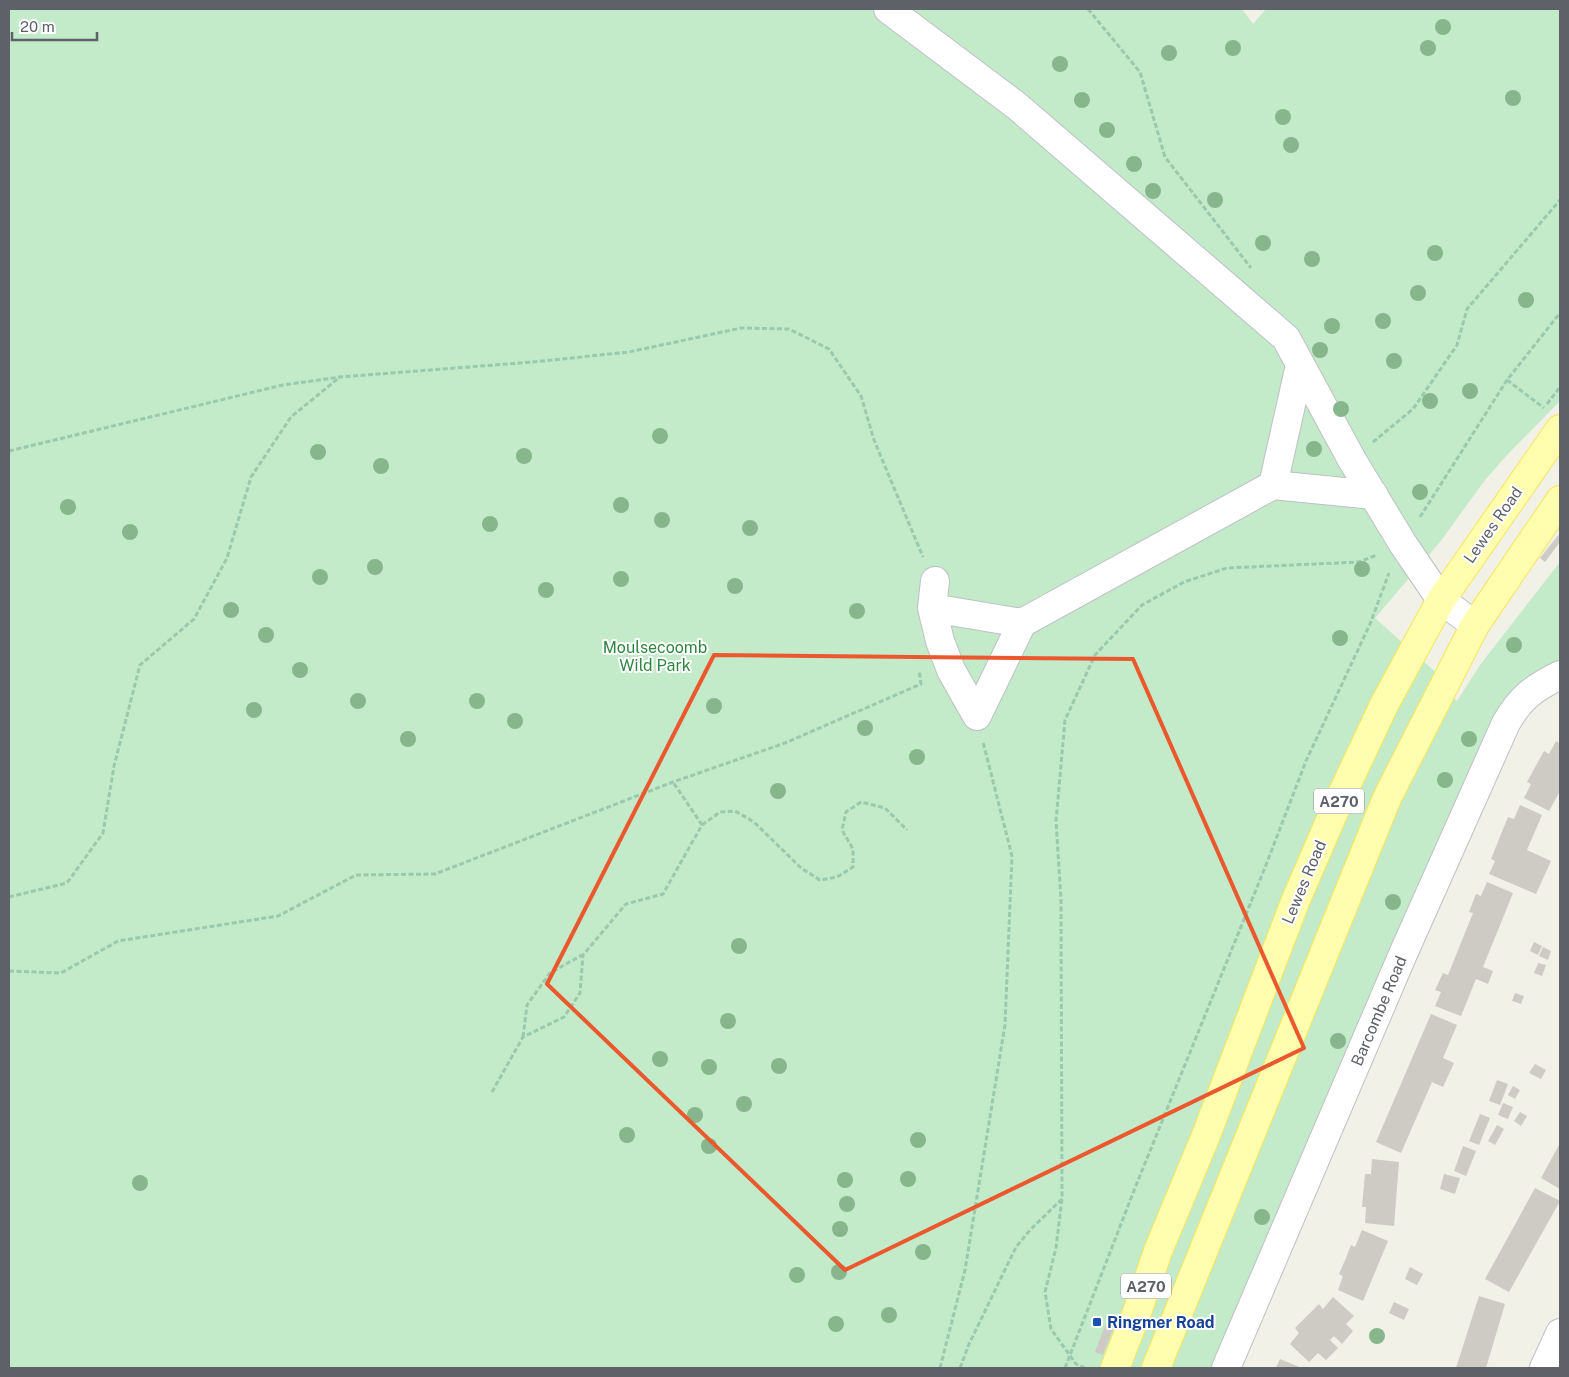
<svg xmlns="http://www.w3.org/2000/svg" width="1569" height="1377" font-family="'Public Sans',sans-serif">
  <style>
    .green { fill: #c3eac9 }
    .building { fill: #cdcbc4 }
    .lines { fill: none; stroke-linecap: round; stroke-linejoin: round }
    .minor-casing { stroke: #bfc0c6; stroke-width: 30 }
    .major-casing { stroke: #fae558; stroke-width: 30 }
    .path { stroke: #9ac9af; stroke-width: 3; stroke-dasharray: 5 2.5; stroke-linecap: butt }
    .minor { stroke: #fff; stroke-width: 28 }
    .major { stroke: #fffeaf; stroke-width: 28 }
    .tree { fill: #87b68c }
    .marked { fill: none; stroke: #ec582e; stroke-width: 4; stroke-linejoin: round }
    .transit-dot { fill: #1a4fb4; stroke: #fff; stroke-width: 2 }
    .labels { text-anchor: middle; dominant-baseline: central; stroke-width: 4; stroke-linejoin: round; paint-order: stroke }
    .shield { fill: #fff; stroke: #8e9095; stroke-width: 1 }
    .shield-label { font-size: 15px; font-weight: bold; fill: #5e6168 }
    .street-label { font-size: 16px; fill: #5e6168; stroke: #fff }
    .park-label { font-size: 16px; fill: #308641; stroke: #fff }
    .transit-label { font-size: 16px; font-weight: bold; fill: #164399; stroke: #fff; text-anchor: start }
  </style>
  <rect width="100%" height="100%" fill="#f1f1e7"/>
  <polygon class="green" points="9,9 1242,9 1253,24 1266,9 1560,9 1560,401 1507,455 1485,480 1440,542 1375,618 1440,676 1437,683 1457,701 1480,665 1560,562 1560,664 1530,679 1216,1368 9,1368"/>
  <g class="building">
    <polygon points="1560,533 1560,542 1545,562 1540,558"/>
    <polygon points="1556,741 1560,744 1560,791 1549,811 1524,798 1531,784 1527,782 1544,751 1549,754"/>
    <polygon points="1520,805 1542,815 1527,850 1551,861 1536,894 1489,874 1495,861 1491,859 1508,817 1514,819"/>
    <polygon points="1487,882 1513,893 1483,967 1493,971 1488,984 1476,979 1461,1016 1435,1006 1441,992 1435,990 1443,973 1448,975 1473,913 1469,912 1476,894 1481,896"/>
    <polygon points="1534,942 1542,946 1538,955 1530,951"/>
    <polygon points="1543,947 1551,951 1548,960 1539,956"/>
    <polygon points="1538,963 1546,965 1542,976 1534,973"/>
    <polygon points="1515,993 1524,996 1521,1004 1512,1001"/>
    <polygon points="1431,1014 1457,1025 1443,1058 1454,1063 1443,1087 1432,1082 1401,1153 1376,1142"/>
    <polygon points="1535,1064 1546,1070 1541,1079 1529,1073"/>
    <polygon points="1497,1080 1508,1084 1500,1105 1489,1101"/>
    <polygon points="1513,1086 1520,1090 1515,1099 1508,1095"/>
    <polygon points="1503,1103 1513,1107 1508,1119 1498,1115"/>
    <polygon points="1520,1112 1527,1116 1521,1126 1514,1121"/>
    <polygon points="1480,1114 1490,1118 1479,1145 1469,1141"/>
    <polygon points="1497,1125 1504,1129 1495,1145 1488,1141"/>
    <polygon points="1560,1143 1560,1189 1541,1178"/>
    <polygon points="1463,1146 1476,1151 1466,1176 1454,1171"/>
    <polygon points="1372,1159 1399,1162 1394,1226 1365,1223 1366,1207 1362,1207 1365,1174 1371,1174"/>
    <polygon points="1444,1174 1460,1178 1455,1194 1440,1189"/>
    <polygon points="1535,1188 1560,1201 1509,1292 1485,1279"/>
    <polygon points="1362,1230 1388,1241 1363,1301 1338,1290 1343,1276 1339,1274 1346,1258 1351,1245 1355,1247"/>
    <polygon points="1410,1267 1423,1274 1417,1285 1405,1279"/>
    <polygon points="1479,1296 1505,1304 1486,1368 1456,1368"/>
    <polygon points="1333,1297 1354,1316 1346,1324 1353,1331 1342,1344 1334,1336 1330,1340 1338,1348 1326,1360 1318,1353 1309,1362 1290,1344 1299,1333 1295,1328 1319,1304 1323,1309"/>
    <polygon points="1394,1302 1409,1309 1404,1320 1389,1313"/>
    <polygon points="1109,1315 1117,1319 1103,1355 1095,1352"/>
    <polygon points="1280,1359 1302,1368 1276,1368"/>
  </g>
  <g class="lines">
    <defs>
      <g id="minor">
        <polyline points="888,9 1017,106 1286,338 1352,460 1403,544 1441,600 1475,625"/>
        <polyline points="1273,485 1374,495"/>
        <polyline points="932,608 1022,623 977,716 951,670 940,641 932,608 935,581"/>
        <polyline points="1022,623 1273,485 1300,365"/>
        <path d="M1226,1368L1403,954L1506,723C1521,697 1534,688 1560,675"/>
        <polyline points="1544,1368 1560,1333"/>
      </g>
      <g id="major">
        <polyline points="1115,1368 1139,1307 1158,1251 1205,1138 1295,902 1336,807 1385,703 1441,600 1560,429"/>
        <polyline points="1156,1368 1387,798 1475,625 1560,500"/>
      </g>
    </defs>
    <use href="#minor" class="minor-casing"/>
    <use href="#major" class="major-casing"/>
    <g class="path">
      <polyline points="1088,9 1140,72 1165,157 1251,268"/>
      <polyline points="1507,380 1544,408"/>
      <polyline points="1547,404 1560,387"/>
      <polyline points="1373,442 1413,409 1457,345 1467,309 1560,200"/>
      <polyline points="9,451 283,385 340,377 533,362 629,352 741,328 789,329 829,349 861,396 874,440 923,557"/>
      <polyline points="1420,517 1507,380 1560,313"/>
      <polyline points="702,825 720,812 735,811 754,822 801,868 820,880 837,877 853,867 853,849 842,830 846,812 861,802 885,808 907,830"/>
      <polyline points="9,897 67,883 103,833 114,766 140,665 194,619 227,558 251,477 291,417 340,377"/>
      <polyline points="9,971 61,973 118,941 278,916 356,875 435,874 673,782 785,743 921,684 919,670"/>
      <polyline points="523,1037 527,1005 550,973 582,955"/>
      <polyline points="492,1092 523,1037 564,1017 580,993 583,955 626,904 663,894 702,825 673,782"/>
      <polyline points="940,1368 965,1270 1005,1025 1012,856 983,742"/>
      <polyline points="960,1368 969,1344 1016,1247 1030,1230 1062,1199"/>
      <polyline points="1065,1368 1135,1188 1266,865 1306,761 1370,624 1389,573"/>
      <polyline points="1085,1368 1076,1364 1051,1329 1045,1292 1056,1248 1062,1198 1061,900 1056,821 1065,720 1095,655 1142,605 1184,582 1227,568 1359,562 1377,555"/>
    </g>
    <use href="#minor" class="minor"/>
    <use href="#major" class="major"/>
  </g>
  <g class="tree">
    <circle cx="1443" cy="27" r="8"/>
    <circle cx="1233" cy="48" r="8"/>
    <circle cx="1428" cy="48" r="8"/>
    <circle cx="1169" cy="53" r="8"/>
    <circle cx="1060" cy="64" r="8"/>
    <circle cx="1513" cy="98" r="8"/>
    <circle cx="1082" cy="100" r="8"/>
    <circle cx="1283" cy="117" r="8"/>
    <circle cx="1107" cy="130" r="8"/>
    <circle cx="1291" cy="145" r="8"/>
    <circle cx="1134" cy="164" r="8"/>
    <circle cx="1153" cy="191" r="8"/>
    <circle cx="1215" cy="200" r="8"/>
    <circle cx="1263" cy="243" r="8"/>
    <circle cx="1435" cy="253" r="8"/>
    <circle cx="1312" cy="259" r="8"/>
    <circle cx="1418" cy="293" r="8"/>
    <circle cx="1526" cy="300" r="8"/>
    <circle cx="1383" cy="321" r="8"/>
    <circle cx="1332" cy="326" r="8"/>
    <circle cx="1320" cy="350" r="8"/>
    <circle cx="1394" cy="361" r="8"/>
    <circle cx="1470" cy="391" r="8"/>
    <circle cx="1430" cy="401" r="8"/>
    <circle cx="1341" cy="409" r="8"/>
    <circle cx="660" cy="436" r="8"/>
    <circle cx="1314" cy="449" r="8"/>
    <circle cx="318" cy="452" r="8"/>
    <circle cx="524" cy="456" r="8"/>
    <circle cx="381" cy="466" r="8"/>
    <circle cx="1420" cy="492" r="8"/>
    <circle cx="621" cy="505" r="8"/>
    <circle cx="68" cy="507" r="8"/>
    <circle cx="662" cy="520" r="8"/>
    <circle cx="490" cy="524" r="8"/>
    <circle cx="750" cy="528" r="8"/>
    <circle cx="130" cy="532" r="8"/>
    <circle cx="375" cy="567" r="8"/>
    <circle cx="1362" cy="569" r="8"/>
    <circle cx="320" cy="577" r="8"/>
    <circle cx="621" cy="579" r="8"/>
    <circle cx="735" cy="586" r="8"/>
    <circle cx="546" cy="590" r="8"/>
    <circle cx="231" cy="610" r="8"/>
    <circle cx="857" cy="611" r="8"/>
    <circle cx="266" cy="635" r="8"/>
    <circle cx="1340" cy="638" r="8"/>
    <circle cx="1514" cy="645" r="8"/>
    <circle cx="300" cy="670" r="8"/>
    <circle cx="358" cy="701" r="8"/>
    <circle cx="477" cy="701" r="8"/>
    <circle cx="714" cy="706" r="8"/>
    <circle cx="254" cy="710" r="8"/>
    <circle cx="515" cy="721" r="8"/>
    <circle cx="865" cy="728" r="8"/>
    <circle cx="408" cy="739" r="8"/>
    <circle cx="1469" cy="739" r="8"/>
    <circle cx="917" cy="757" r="8"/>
    <circle cx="1445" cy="780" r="8"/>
    <circle cx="778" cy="791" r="8"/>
    <circle cx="1393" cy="902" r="8"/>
    <circle cx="739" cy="946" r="8"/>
    <circle cx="728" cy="1021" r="8"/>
    <circle cx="1338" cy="1041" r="8"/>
    <circle cx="660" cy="1059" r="8"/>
    <circle cx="779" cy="1066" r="8"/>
    <circle cx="709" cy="1067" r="8"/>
    <circle cx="744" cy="1104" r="8"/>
    <circle cx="695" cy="1115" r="8"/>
    <circle cx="627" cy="1135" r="8"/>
    <circle cx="918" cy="1140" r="8"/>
    <circle cx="709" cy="1146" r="8"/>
    <circle cx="908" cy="1179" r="8"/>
    <circle cx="845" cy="1180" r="8"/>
    <circle cx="140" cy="1183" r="8"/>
    <circle cx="847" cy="1204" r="8"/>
    <circle cx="1262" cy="1217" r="8"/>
    <circle cx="840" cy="1229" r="8"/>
    <circle cx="923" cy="1252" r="8"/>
    <circle cx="839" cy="1272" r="8"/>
    <circle cx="797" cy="1275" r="8"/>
    <circle cx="889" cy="1315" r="8"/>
    <circle cx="836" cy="1324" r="8"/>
    <circle cx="1377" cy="1336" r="8"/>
  </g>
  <path class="marked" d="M714,655L1133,659L1304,1048L845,1270L547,984Z"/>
  <rect class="transit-dot" x="1092" y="1317" width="10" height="10" rx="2.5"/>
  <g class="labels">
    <g class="shield">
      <rect x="1314" y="788.5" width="50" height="25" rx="4"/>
      <rect x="1121" y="1273.5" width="50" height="25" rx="4"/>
    </g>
    <g class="shield-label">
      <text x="1339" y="801">A270</text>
      <text x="1146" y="1286">A270</text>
    </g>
    <g class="street-label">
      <text transform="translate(1493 525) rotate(-55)">Lewes Road</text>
      <text transform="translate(1304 882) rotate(-67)">Lewes Road</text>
      <text transform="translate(1379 1011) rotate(-67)">Barcombe Road</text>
    </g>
    <g class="park-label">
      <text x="655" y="647">Moulsecoomb<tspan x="655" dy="18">Wild Park</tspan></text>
    </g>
    <g class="transit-label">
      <text x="1107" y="1322">Ringmer Road</text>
    </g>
  </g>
  <rect width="1569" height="1377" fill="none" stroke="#5e6168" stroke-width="20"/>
  <path d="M12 32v8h85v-8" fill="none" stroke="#5e6168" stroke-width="2.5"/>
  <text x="20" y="32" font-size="15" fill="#5e6168" stroke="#ffffff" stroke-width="4" paint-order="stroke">20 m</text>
</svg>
